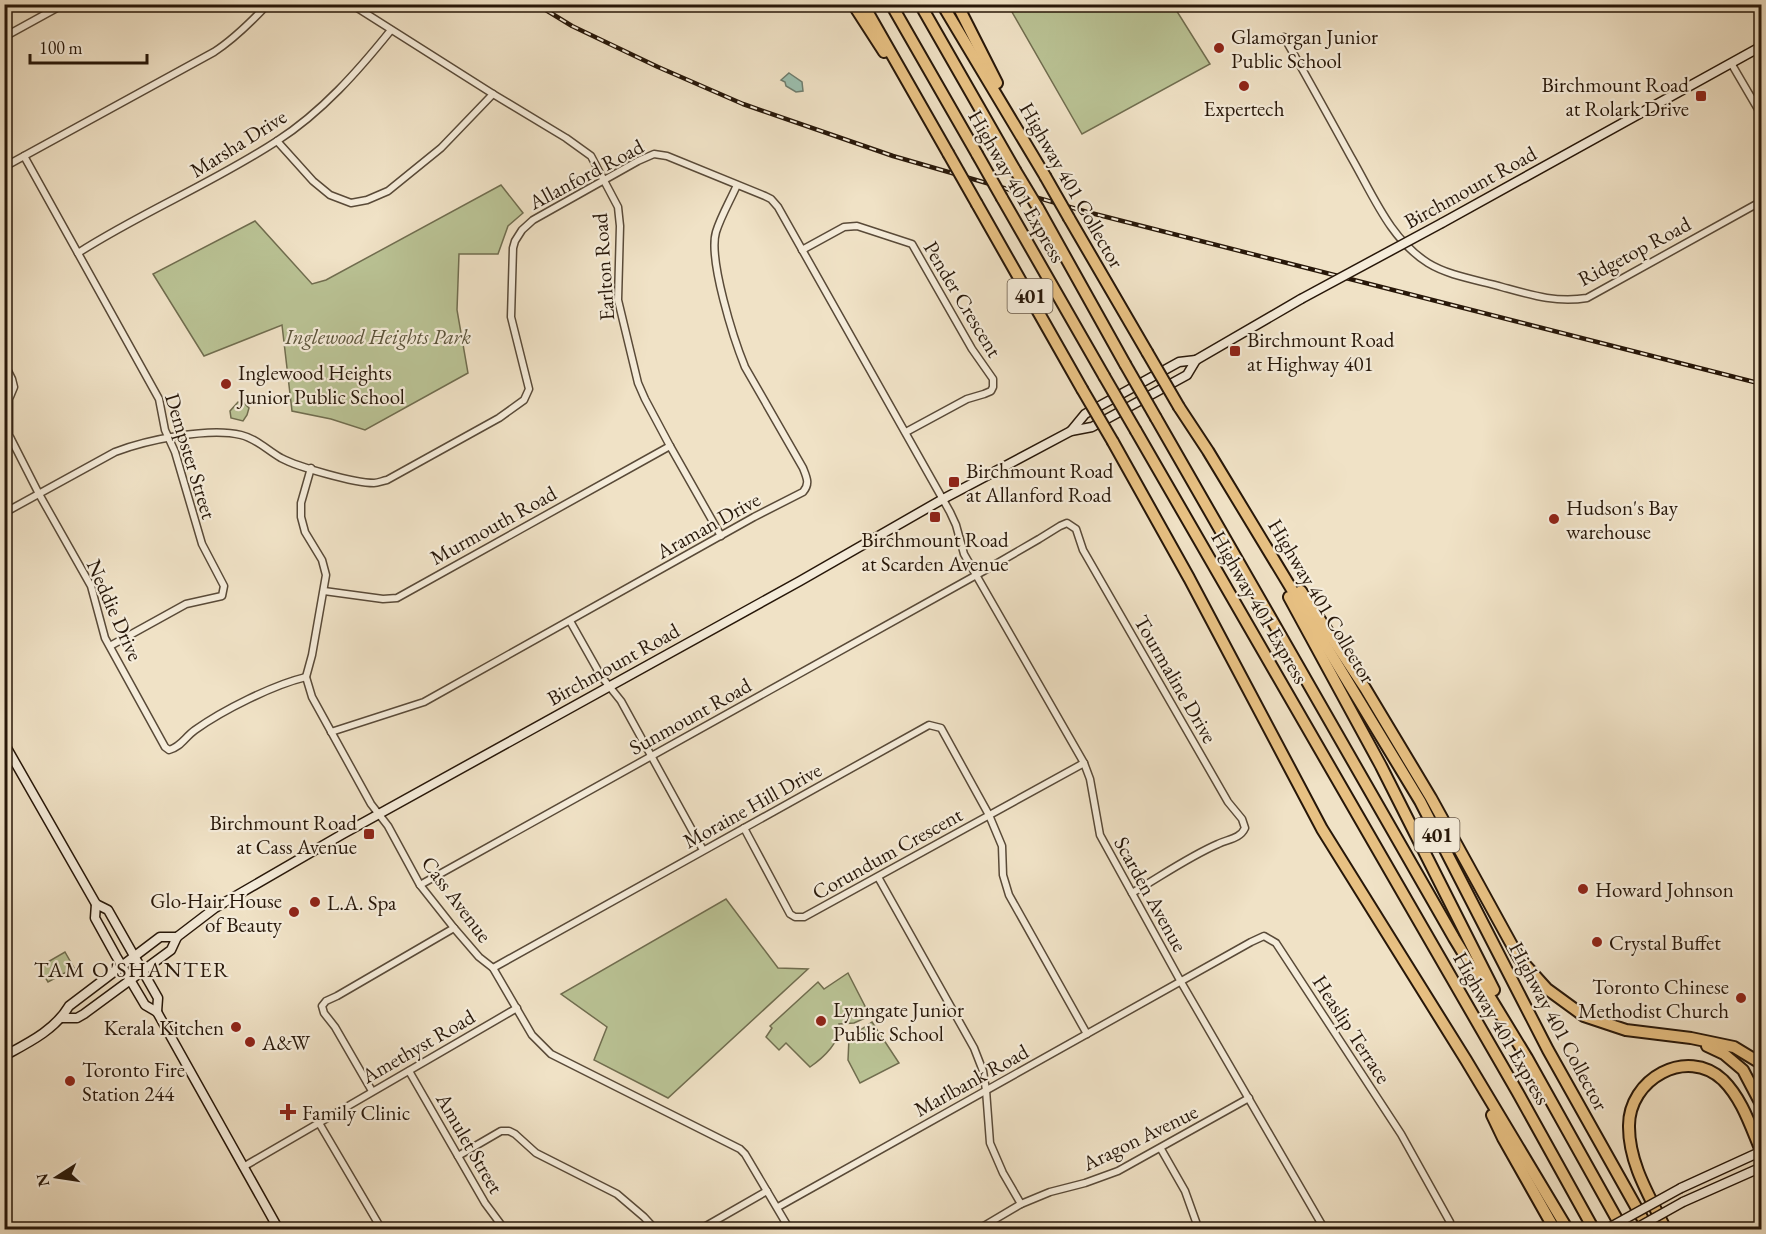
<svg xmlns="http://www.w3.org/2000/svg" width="1766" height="1234" font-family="'EB Garamond',serif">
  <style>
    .green { fill: #bac395; stroke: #706d4f; stroke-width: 1.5 }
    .water { fill: #9bbfaf; stroke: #6d7c6d; stroke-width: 1.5 }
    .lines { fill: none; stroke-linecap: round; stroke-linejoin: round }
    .street-casing { stroke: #594a38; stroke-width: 9 }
    .secondary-casing { stroke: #271709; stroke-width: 11 }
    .highway-casing { stroke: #271709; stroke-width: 14 }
    .street { stroke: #f5ecda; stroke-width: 6 }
    .secondary { stroke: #f5ecda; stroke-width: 8 }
    .highway { stroke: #e8c183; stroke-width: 10 }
    .rail-casing { stroke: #271709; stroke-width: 4.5 }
    .rail { stroke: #f5ecda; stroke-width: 2; stroke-dasharray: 7; stroke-linecap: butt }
    .secondary-bridge-casing { stroke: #271709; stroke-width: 11; stroke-linecap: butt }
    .highway-bridge-casing { stroke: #271709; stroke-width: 14; stroke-linecap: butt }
    .secondary-bridge { stroke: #f5ecda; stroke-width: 8 }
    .highway-bridge { stroke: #e8c183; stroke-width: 10 }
    .poi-dot { fill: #8f2418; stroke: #f5ecda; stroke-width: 2 }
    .labels { text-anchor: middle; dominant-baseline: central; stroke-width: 4.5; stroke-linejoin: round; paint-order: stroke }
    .shield { fill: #f5ecda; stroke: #655748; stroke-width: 1.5 }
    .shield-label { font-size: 20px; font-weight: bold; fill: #271709 }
    .poi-label { font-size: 21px; fill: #271709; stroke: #f5ecda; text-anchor: start }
    .street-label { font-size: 21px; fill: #271709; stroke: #f5ecda }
    .park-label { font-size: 21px; font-style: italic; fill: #5a533a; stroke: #f5ecda }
    .neighbourhood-label { font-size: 22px; letter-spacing: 1.5px; fill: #271709; stroke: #f5ecda }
  </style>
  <rect width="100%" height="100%" fill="#f0e2c6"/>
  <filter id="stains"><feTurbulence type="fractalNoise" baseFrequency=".00333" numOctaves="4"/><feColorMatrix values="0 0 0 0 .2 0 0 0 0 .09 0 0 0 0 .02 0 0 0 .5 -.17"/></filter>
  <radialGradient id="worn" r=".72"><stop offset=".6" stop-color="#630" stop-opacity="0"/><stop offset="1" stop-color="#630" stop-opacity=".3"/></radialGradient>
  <g class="green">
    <polygon points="1008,5 1173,5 1210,64 1082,134"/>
    <polygon points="501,185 523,213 508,226 498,254 459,254 457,310 468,373 365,430 331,419 292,411 282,325 204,356 153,274 255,221 312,284 326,280"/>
    <polygon points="238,402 244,403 249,408 247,415 243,421 231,418 230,411"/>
    <polygon points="726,899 778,968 808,969 668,1098 594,1060 607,1027 561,994"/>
    <polygon points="65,952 74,968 48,982 39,967"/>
    <path d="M848,973L870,1016L854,1023L839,1024C842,1041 823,1058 810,1067L786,1043L779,1050L766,1037L772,1028L770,1026L818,982L824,989Z"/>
    <polygon points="872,1022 899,1063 860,1083 848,1060 849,1038"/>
  </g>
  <polygon class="water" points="789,73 802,82 803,91 796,92 786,86 785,82 781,80"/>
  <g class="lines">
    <defs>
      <g id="street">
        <polyline points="351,4 493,94 566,138 591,156 618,207 620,226 618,300 638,383 645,399 670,446 721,536"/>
        <polyline points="4,37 64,4"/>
        <path d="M1284,37C1307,77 1329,117 1351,157C1373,195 1390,239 1428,263C1449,276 1478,280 1502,287C1531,295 1556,303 1587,298L1762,201"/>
        <polyline points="1731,63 1762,116"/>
        <polyline points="277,141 313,181 330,195 351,203 367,200 388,191 441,148 493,94"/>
        <polyline points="24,156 159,399 165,430 175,452 202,544 224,586 222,596 186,604 110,646"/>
        <path d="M4,167L214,52C234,39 252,21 268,4"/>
        <polyline points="802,250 844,227 857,226 912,244 972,349 993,379 993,387 991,391 984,394 967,399 906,432"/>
        <path d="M78,253C142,212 213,183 277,141C322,112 358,71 391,30"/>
        <path d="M7,369L12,379L14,387L9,399V435L39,494L91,586L105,638L165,747L169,750C181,747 185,737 195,730C223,710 273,685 306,677"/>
        <polyline points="311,468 301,503 301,517 305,532 322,560 326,575 312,655 306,677 312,697 371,804 388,826 420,885 454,928 479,957 493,968 532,1035 551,1054 740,1149 745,1154 790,1230"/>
        <path d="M4,513L115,452C146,440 209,427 241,435C257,439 267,450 281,458C298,467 354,483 374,483C378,483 382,481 387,480L499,418L524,400L529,389L511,317L513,248L515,241L522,230L533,220L638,161L654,154L667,156L765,196L771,199L778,207L950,512L956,525L964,554L1084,763L1090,779L1100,835L1181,982L1325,1230"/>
        <polyline points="324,591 383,599 397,598 670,446"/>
        <polyline points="570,621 601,676 621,701 703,850"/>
        <path d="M331,732L424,702L754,517L803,492C810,484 807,478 803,468L745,367C734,340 708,259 716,232C721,216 730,201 737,185"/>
        <polyline points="744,828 790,914 795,917 804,917 1084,763"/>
        <polyline points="878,877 974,1048 983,1071 986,1090 990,1143 1003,1173 1021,1204"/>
        <path d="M420,885L989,568L1039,539L1060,526L1067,523L1076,529L1083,550L1228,802L1242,819L1245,828C1240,839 1228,839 1218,844C1188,857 1160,877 1132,893"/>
        <polyline points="493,968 929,725 941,728 989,815 1002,846 1003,875 1009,895 1087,1034"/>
        <polyline points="409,1071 485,1203 505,1230"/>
        <polyline points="372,1091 335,1027 324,1013 322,1006 326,1001 337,996 454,928"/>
        <polyline points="319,1123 382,1230"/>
        <polyline points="1161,1149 1185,1191 1199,1230"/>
        <polyline points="458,1156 501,1131 509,1131 515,1134 536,1153 617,1194 644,1217 656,1230"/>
        <polyline points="243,1167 517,1008"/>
        <polyline points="778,1207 1251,942 1264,936 1276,943 1401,1134 1450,1222 1450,1230"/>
        <polyline points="699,1230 767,1191"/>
        <polyline points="977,1230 1021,1204 1050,1192 1085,1183 1118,1171 1249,1098"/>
      </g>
      <g id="secondary">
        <polyline points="1442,223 1762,46"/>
        <polyline points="1071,431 1085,414 1179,362 1196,360"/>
        <polyline points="4,743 96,904 108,910 158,998 157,1012"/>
        <polyline points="96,904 95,918 116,956 145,1005 157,1012 279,1230"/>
        <polyline points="62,1018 77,1018 84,1014 171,950 177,937 215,908 341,835 800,581 943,499 1071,431 1092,427 1187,375 1196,360 1301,299"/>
        <path d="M4,1056C28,1043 55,1030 69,1006L160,937H177"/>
        <polyline points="1681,1188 1762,1151"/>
        <polyline points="1683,1202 1762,1167"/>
      </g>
      <g id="highway">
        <polyline points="853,4 884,52"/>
        <polyline points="863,4 948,153"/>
        <polyline points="891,4 977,154"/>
        <polyline points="920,4 1015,170"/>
        <polyline points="942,4 1045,176"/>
        <polyline points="957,4 997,83"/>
        <polyline points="1002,198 1104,376"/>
        <polyline points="977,204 1082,389"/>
        <polyline points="1038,208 1125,364"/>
        <polyline points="1069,218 1147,352"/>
        <polyline points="1179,407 1208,451 1420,801 1548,1050 1649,1230"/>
        <polyline points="1156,418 1454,938 1527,1058 1623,1230"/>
        <polyline points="1136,431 1518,1093 1594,1230"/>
        <polyline points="1113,442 1189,578 1322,829 1466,1060 1568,1230"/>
        <polyline points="1301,591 1365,688 1431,798 1519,958 1547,989 1584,1016 1626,1030 1691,1038 1734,1047 1762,1064"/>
        <polyline points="1289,597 1381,766 1494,990"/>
        <polyline points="1707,1046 1724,1054 1743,1070 1762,1106"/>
        <polyline points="1492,1115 1503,1138 1555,1230"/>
        <path d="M1666,1230C1650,1197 1629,1164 1629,1127C1628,1079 1687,1046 1723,1080C1743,1100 1751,1128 1762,1153"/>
      </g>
    </defs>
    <use href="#street" class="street-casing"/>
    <use href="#secondary" class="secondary-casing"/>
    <use href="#highway" class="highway-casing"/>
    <use href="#street" class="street"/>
    <use href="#secondary" class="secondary"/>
    <use href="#highway" class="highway"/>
    <defs>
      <polyline id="rail" points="536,4 572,26 658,67 743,104 893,156 1087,212 1762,384"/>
    </defs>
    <use href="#rail" class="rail-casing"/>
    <use href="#rail" class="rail"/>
    <defs>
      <g id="secondary-bridge">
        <polyline points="1301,299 1442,223"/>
        <polyline points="1605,1230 1681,1188"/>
        <polyline points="1633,1230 1683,1202"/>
      </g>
      <g id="highway-bridge">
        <polyline points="948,153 977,204"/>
        <polyline points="977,154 1002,198"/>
        <polyline points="1015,170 1038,208"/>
        <polyline points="1045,176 1069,218"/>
        <polyline points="1147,352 1179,407"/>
        <polyline points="1125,364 1156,418"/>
        <polyline points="1104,376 1136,431"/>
        <polyline points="1082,389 1113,442"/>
      </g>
    </defs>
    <use href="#secondary-bridge" class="secondary-bridge-casing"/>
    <use href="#highway-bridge" class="highway-bridge-casing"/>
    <use href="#secondary-bridge" class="secondary-bridge"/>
    <use href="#highway-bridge" class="highway-bridge"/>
  </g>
  <g class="poi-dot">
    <circle cx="1219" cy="48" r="6"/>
    <circle cx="1244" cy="86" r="6"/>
    <rect x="1695" y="90" width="12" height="12" rx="3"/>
    <rect x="1229" y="345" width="12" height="12" rx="3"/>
    <circle cx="226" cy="384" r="6"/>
    <rect x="948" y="476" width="12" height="12" rx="3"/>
    <rect x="929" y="511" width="12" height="12" rx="3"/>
    <circle cx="1554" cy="519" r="6"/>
    <rect x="363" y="828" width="12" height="12" rx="3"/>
    <circle cx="1583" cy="889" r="6"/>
    <circle cx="315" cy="902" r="6"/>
    <circle cx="294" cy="912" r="6"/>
    <circle cx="1597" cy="942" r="6"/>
    <circle cx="1741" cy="998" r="6"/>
    <circle cx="821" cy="1021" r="6"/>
    <circle cx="236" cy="1027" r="6"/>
    <circle cx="250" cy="1042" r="6"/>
    <circle cx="70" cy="1081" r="6"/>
    <path d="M285 1103h6v6h6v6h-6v6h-6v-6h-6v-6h6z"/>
  </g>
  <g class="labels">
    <g class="shield">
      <rect x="1007.5" y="279" width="45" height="34" rx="4.5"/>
      <rect x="1414.5" y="818" width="45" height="34" rx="4.5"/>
    </g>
    <g class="shield-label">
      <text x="1030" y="296">401</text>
      <text x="1437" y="835">401</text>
    </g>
    <g class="poi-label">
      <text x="1231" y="36">Glamorgan Junior<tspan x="1231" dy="24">Public School</tspan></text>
      <text x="1689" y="84" text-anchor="end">Birchmount Road<tspan x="1689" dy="24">at Rolark Drive</tspan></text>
      <text x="1244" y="108" text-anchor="middle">Expertech</text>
      <text x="1247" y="339">Birchmount Road<tspan x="1247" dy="24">at Highway 401</tspan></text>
      <text x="238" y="372">Inglewood Heights<tspan x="238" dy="24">Junior Public School</tspan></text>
      <text x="966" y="470">Birchmount Road<tspan x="966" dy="24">at Allanford Road</tspan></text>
      <text x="1566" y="507">Hudson's Bay<tspan x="1566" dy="24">warehouse</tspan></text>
      <text x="935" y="539" text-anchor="middle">Birchmount Road<tspan x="935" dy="24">at Scarden Avenue</tspan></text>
      <text x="357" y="822" text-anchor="end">Birchmount Road<tspan x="357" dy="24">at Cass Avenue</tspan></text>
      <text x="1595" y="889">Howard Johnson</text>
      <text x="282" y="900" text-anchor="end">Glo-Hair House<tspan x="282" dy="24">of Beauty</tspan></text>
      <text x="327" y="902">L.A. Spa</text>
      <text x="1609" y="942">Crystal Buffet</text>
      <text x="1729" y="986" text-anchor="end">Toronto Chinese<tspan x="1729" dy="24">Methodist Church</tspan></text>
      <text x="833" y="1009">Lynngate Junior<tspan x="833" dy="24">Public School</tspan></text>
      <text x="224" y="1027" text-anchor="end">Kerala Kitchen</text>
      <text x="262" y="1042">A&amp;W</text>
      <text x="82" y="1069">Toronto Fire<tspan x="82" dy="24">Station 244</tspan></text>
      <text x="302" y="1112">Family Clinic</text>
    </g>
    <g class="street-label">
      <text transform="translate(238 143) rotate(-32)">Marsha Drive</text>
      <text transform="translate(586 174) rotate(-28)">Allanford Road</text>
      <text transform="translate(1072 185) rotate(60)">Highway 401 Collector</text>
      <text transform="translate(1017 186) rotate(60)">Highway 401 Express</text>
      <text transform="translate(1470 187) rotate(-29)">Birchmount Road</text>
      <text transform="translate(1634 251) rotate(-28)">Ridgetop Road</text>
      <text transform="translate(603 267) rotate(-94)">Earlton Road</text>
      <text transform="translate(963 299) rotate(59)">Pender Crescent</text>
      <text transform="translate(191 456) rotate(73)">Dempster Street</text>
      <text transform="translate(493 525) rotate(-29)">Murmouth Road</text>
      <text transform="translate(708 525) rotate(-29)">Araman Drive</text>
      <text transform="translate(1322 601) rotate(59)">Highway 401 Collector</text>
      <text transform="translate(1260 607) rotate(60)">Highway 401 Express</text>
      <text transform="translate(115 610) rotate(66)">Neddie Drive</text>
      <text transform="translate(613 664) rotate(-29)">Birchmount Road</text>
      <text transform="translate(1176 679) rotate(60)">Tourmaline Drive</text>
      <text transform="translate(690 716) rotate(-29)">Sunmount Road</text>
      <text transform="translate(752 805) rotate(-29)">Moraine Hill Drive</text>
      <text transform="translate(887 853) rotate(-29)">Corundum Crescent</text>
      <text transform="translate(1151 894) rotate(61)">Scarden Avenue</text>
      <text transform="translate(457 899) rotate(53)">Cass Avenue</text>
      <text transform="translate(1559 1026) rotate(62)">Highway 401 Collector</text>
      <text transform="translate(1502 1028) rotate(60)">Highway 401 Express</text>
      <text transform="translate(1352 1029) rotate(57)">Heaslip Terrace</text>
      <text transform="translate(418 1046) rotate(-30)">Amethyst Road</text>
      <text transform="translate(971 1080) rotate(-29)">Marlbank Road</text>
      <text transform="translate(1140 1137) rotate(-26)">Aragon Avenue</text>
      <text transform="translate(470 1143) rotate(60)">Amulet Street</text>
    </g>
    <g class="park-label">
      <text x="378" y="336">Inglewood Heights Park</text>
    </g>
    <g class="neighbourhood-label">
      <text x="132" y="969">TAM O'SHANTER</text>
    </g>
  </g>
  <rect width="1766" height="1234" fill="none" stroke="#f0e2c6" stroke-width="24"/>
  <rect x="6" y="6" width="1754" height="1222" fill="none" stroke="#271709" stroke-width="3"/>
  <rect x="12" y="12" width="1742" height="1210" fill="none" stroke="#271709" stroke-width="1.5"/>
  <g transform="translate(57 1177) rotate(258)" stroke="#f5ecda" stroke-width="4.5" paint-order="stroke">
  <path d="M0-4.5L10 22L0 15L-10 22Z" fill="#271709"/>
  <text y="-9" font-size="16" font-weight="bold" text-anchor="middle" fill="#271709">N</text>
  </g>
  <path d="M30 54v9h117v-9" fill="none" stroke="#271709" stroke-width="3"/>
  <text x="39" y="54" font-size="18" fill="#271709" stroke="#f5ecda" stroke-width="4.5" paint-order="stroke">100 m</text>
  <rect width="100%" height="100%" filter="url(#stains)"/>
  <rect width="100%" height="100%" fill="url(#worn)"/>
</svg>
